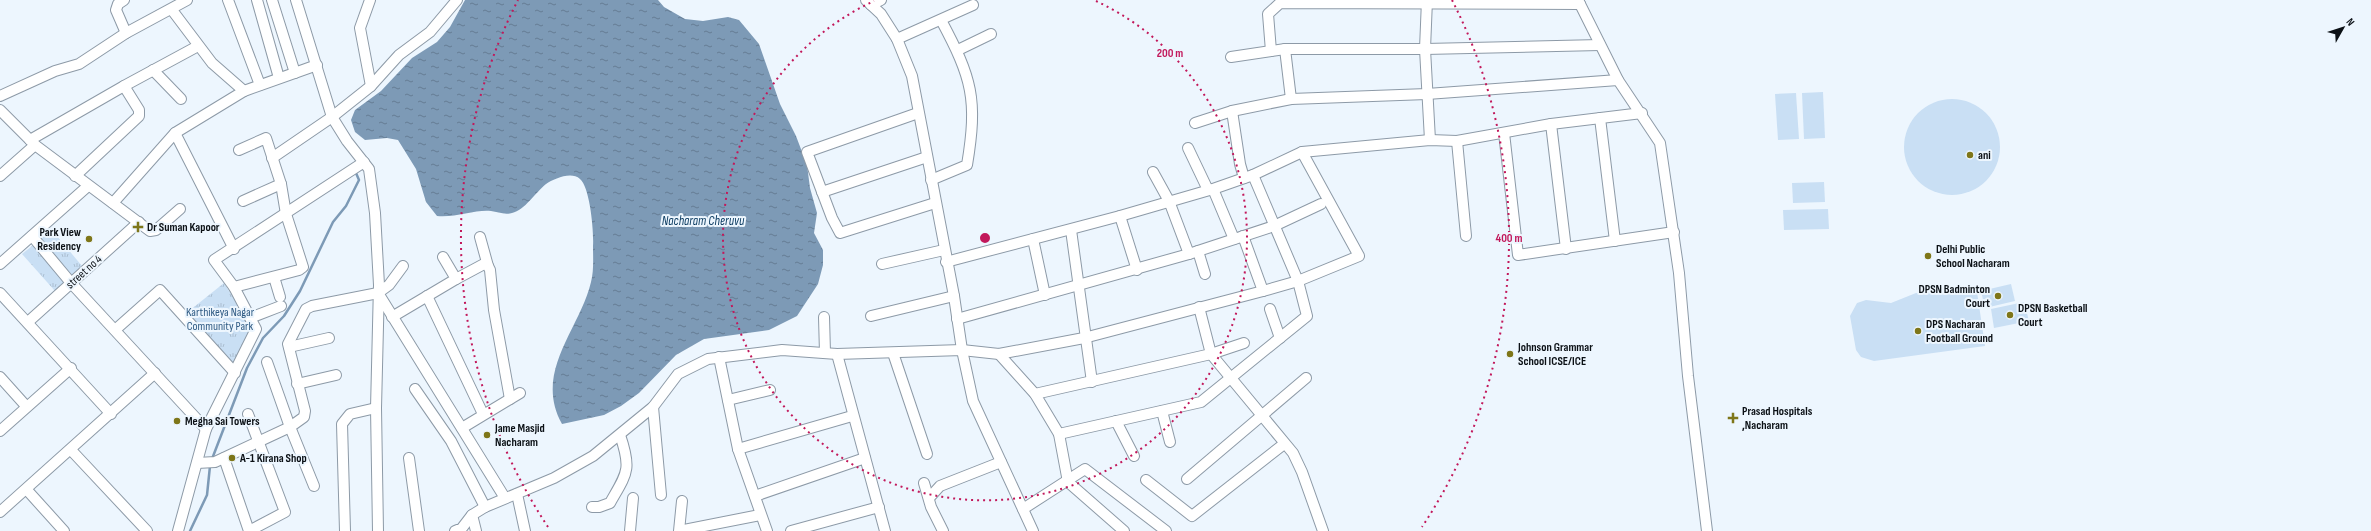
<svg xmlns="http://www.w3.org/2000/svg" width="2371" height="531" font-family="'Sofia Sans Condensed',sans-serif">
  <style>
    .grass { fill: #c9dff4 }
    .park { fill: url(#park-tufts) }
    .water { fill: url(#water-ripples) }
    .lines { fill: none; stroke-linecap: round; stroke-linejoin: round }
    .stream { stroke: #7d9ab6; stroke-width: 2.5 }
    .minor-casing { stroke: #8d9aa7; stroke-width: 12 }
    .minor { stroke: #fff; stroke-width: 10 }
    .ring { fill: none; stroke: #c2185b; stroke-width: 2; stroke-dasharray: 2 4 }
    .poi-dot { fill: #7e7619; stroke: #edf6fe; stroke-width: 1.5 }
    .labels { text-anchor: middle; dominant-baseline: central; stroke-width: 4; stroke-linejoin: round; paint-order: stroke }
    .poi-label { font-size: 12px; font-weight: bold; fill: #0b1015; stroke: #edf6fe; text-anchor: start }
    .street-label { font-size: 12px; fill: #0b1015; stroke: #edf6fe }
    .park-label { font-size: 12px; fill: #2e5a83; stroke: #edf6fe }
    .water-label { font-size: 13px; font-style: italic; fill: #06375d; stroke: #edf6fe }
    .centre { fill: #c2185b; stroke: #edf6fe; stroke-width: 2 }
    .ring-label { font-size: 12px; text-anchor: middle; font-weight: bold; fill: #c2185b; stroke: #edf6fe; stroke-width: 4; stroke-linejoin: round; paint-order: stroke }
  </style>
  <defs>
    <pattern id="park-tufts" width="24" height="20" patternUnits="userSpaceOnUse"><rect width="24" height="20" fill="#c9dff4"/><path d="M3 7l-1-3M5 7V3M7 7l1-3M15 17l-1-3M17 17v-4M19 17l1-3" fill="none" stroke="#abbed0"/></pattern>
    <pattern id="water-ripples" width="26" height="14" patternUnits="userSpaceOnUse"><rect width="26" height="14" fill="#7d9ab6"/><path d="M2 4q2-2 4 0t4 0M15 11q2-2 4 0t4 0" fill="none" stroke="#657c93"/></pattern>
  </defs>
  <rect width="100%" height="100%" fill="#edf6fe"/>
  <g class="grass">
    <polygon points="1823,92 1825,138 1804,139 1802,93"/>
    <polygon points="1796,93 1799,139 1778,140 1775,94"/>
    <circle cx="1952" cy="147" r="48"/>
    <polygon points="1824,182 1825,202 1793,203 1792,183"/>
    <polygon points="1828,209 1829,229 1784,230 1783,210"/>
    <polygon points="2011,284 2015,301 1985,308 1981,291"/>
    <polygon points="1976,285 1985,346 1874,361 1861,357 1856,350 1850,316 1857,303 1866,300 1891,303 1916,293"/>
    <polygon points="2024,302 2029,321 1994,328 1991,309"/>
  </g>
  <g class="park">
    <polygon points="52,230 82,266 55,291 22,254"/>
    <polygon points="224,283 254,329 233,368 184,315"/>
  </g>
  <path class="water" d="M465,0H658L664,7L685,19L703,21L728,17L739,20L759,44L780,104L796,136L807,165L810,188L817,213L814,233L823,250V265L818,284L797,316L769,330L704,339L676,355L639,393L621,406L604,415L562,424C533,372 580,329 591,282C594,271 593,257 593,246C594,232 590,187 580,179C571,171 554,179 546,184C535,193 525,210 512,213C504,215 498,212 491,211C477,209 455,218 437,216L426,202L416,169L398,140L387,138L365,140L355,132L351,120L355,110L381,91L412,58L437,42L450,27Z"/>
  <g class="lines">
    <g class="stream">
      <polyline points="212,459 247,368 263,338 284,316 300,291 333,222 346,206 359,180 356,173"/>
      <polyline points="190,531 207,495 210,466"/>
    </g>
    <defs>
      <g id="minor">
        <polyline points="124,0 118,4 116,10 126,33"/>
        <polyline points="228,0 260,85"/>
        <polyline points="257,0 279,78"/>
        <polyline points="272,0 295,73"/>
        <polyline points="296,0 332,117 347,141 369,169 375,213 379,285 376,408 378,531"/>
        <polyline points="370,0 360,28 371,86"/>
        <polyline points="866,0 881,14 897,39 912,76 954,296 962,350 973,401 1033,531"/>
        <polyline points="1427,0 1425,49 1430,140"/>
        <polyline points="1578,0 1618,80 1660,143 1679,273 1688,376 1707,531"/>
        <polyline points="871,5 881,0"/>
        <polyline points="172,10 212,63 244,91"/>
        <polyline points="897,39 973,5"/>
        <polyline points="1285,49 1291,99"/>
        <polyline points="958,50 991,34"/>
        <polyline points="1271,51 1268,14 1280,3 1580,4"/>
        <polyline points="1231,57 1285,49 1425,49 1600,45"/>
        <polyline points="153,70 181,99"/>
        <polyline points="0,96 55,71 79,64 126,33 187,0"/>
        <polyline points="0,110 35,145 150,231 156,230 180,209"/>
        <polyline points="1232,111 1240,164 1244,178"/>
        <polyline points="918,113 807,152 832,218 840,233 935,203"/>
        <polyline points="1600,118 1615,241"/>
        <polyline points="1195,123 1232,111 1291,99 1427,94 1618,80"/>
        <polyline points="1551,124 1566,249"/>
        <polyline points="175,133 234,249"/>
        <polyline points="1504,133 1518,255 1674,232"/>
        <polyline points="30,140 124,86 198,46"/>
        <polyline points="1457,141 1466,236"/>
        <polyline points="1188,148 1208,190"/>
        <polyline points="272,158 332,117 371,86 399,55 430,32 457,0"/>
        <polyline points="1153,172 1169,201 1189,254"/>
        <polyline points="0,176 35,145"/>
        <polyline points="75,176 139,116 139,110 124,86"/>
        <path d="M931,180L967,165C978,99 972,78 941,20"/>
        <polyline points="1213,189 1234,239"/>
        <polyline points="822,192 927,157"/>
        <polyline points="243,201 281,184"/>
        <polyline points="113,203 175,133 244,91 317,65"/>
        <polyline points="1120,216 1137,270"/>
        <polyline points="1071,230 1092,382"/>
        <polyline points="32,236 72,284 206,429"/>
        <polyline points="1243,236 1263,291"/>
        <polyline points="480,237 488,266"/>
        <polyline points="1033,239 1045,295"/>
        <polyline points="1198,251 1205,274"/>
        <polyline points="946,262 1120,216 1213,189 1253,175 1302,152 1430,140 1457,141 1551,124 1642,113"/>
        <polyline points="0,264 88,186"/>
        <polyline points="882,264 944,250"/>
        <polyline points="274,277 280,297"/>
        <polyline points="456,279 484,264 488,266 490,270 494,310 510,399"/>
        <polyline points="234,287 299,270 303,267 286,214 281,184 266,138 239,150"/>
        <polyline points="0,293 111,414"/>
        <polyline points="378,293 389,285 403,266"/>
        <polyline points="427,296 483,414"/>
        <polyline points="1199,307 1211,354 1293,453 1302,472 1323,531"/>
        <polyline points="1270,309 1280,338"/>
        <polyline points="871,316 954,296"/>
        <polyline points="392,317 456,279 443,257"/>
        <polyline points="824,317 825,353"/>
        <polyline points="250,318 281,306"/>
        <polyline points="957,319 1189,254 1274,226 1321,204"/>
        <polyline points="28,322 139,222"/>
        <polyline points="115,330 160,290 235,373"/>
        <polyline points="289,347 329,338"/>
        <polyline points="893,353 927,454"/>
        <polyline points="837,354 885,531"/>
        <polyline points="999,354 1035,394 1059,434 1068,482 1124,531"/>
        <polyline points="719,357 738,449 767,531"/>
        <polyline points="267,362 290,427 314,486"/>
        <polyline points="0,377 26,406"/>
        <polyline points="297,384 336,375"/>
        <polyline points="415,389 451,441 485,507"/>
        <polyline points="1035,394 1211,354 1244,343"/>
        <polyline points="728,400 770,390"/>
        <polyline points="653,407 661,495"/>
        <polyline points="1162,411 1170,442"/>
        <polyline points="248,414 285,512 249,531"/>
        <polyline points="1116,421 1134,456"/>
        <polyline points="462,428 520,393"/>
        <polyline points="0,431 71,368"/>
        <polyline points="1059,434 1201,402 1307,316 1298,281 1253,175"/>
        <polyline points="738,449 852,416"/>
        <polyline points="71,450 147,531"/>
        <polyline points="224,458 249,531"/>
        <polyline points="409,458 419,531"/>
        <polyline points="197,463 215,462 290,427 304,417 305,411 288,344 306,309 312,306 378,293 505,498"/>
        <polyline points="1187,479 1306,378"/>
        <polyline points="1146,480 1192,516 1284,444"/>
        <polyline points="924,483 931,507 943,531"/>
        <polyline points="27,490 64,531"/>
        <polyline points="517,494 525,531"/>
        <polyline points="755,496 865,458"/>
        <polyline points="930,497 940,486 1001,462"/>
        <polyline points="682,501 679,531 760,515"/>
        <path d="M592,507H599L610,503C627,473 632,470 620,435"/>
        <polyline points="1023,509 1085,469 1166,531"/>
        <polyline points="0,512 155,373"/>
        <polyline points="472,515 476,531"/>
        <polyline points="178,531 206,429 256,329 234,287 214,260 364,162"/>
        <polyline points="345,531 342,424 350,414 376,408"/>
        <polyline points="455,531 462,528 472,515 485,507 554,478 593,456 653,407 678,374 708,359 782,350 837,354 962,350 999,354 1084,338 1263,291 1298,281 1359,256 1302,152"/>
        <polyline points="630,531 633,498"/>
        <polyline points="791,531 879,507"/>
      </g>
    </defs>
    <use href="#minor" class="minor-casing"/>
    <use href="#minor" class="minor"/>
  </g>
  <g class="ring">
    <path d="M1096 1A262 262 0 1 1 874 1"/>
    <path d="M548 527A524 524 0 0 1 518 0M1452 0A524 524 0 0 1 1422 527"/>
  </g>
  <g class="poi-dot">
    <circle cx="1970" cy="155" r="4"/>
    <path d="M136 221h4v4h4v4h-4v4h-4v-4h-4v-4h4z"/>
    <circle cx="89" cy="239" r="4"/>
    <circle cx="1928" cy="256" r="4"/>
    <circle cx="1998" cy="296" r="4"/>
    <circle cx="2010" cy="315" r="4"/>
    <circle cx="1918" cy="331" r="4"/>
    <circle cx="1510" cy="354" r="4"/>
    <path d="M1731 412h4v4h4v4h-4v4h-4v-4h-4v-4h4z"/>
    <circle cx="177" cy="421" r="4"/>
    <circle cx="487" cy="435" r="4"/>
    <circle cx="232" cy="458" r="4"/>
  </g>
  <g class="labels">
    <g class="poi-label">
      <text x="1978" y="155">ani</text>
      <text x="147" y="227">Dr Suman Kapoor</text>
      <text x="81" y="232" text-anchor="end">Park View<tspan x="81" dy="14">Residency</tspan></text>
      <text x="1936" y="249">Delhi Public<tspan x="1936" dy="14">School Nacharam</tspan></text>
      <text x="1990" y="289" text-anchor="end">DPSN Badminton<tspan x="1990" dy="14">Court</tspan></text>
      <text x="2018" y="308">DPSN Basketball<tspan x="2018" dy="14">Court</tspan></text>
      <text x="1926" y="324">DPS Nacharan<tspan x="1926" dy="14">Football Ground</tspan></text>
      <text x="1518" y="347">Johnson Grammar<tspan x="1518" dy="14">School ICSE/ICE</tspan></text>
      <text x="1742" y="411">Prasad Hospitals<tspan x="1742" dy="14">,Nacharam</tspan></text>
      <text x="185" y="421">Megha Sai Towers</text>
      <text x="495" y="428">Jame Masjid<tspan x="495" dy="14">Nacharam</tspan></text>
      <text x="240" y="458">A-1 Kirana Shop</text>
    </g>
    <g class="street-label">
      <text transform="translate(84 272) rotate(-42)">street no 4</text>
    </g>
    <g class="park-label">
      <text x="220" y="312">Karthikeya Nagar<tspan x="220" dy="14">Community Park</tspan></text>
    </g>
    <g class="water-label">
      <text x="703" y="221">Nacharam Cheruvu</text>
    </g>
  </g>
  <circle cx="985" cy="238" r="6" class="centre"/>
  <g class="ring-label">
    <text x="1170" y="57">200 m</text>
    <text x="1509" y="242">400 m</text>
  </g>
  <g transform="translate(2343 28) rotate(51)" stroke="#edf6fe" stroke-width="3" paint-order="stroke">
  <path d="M0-3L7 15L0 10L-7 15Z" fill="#0b1015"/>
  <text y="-6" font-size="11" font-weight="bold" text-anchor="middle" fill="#0b1015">N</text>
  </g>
</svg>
